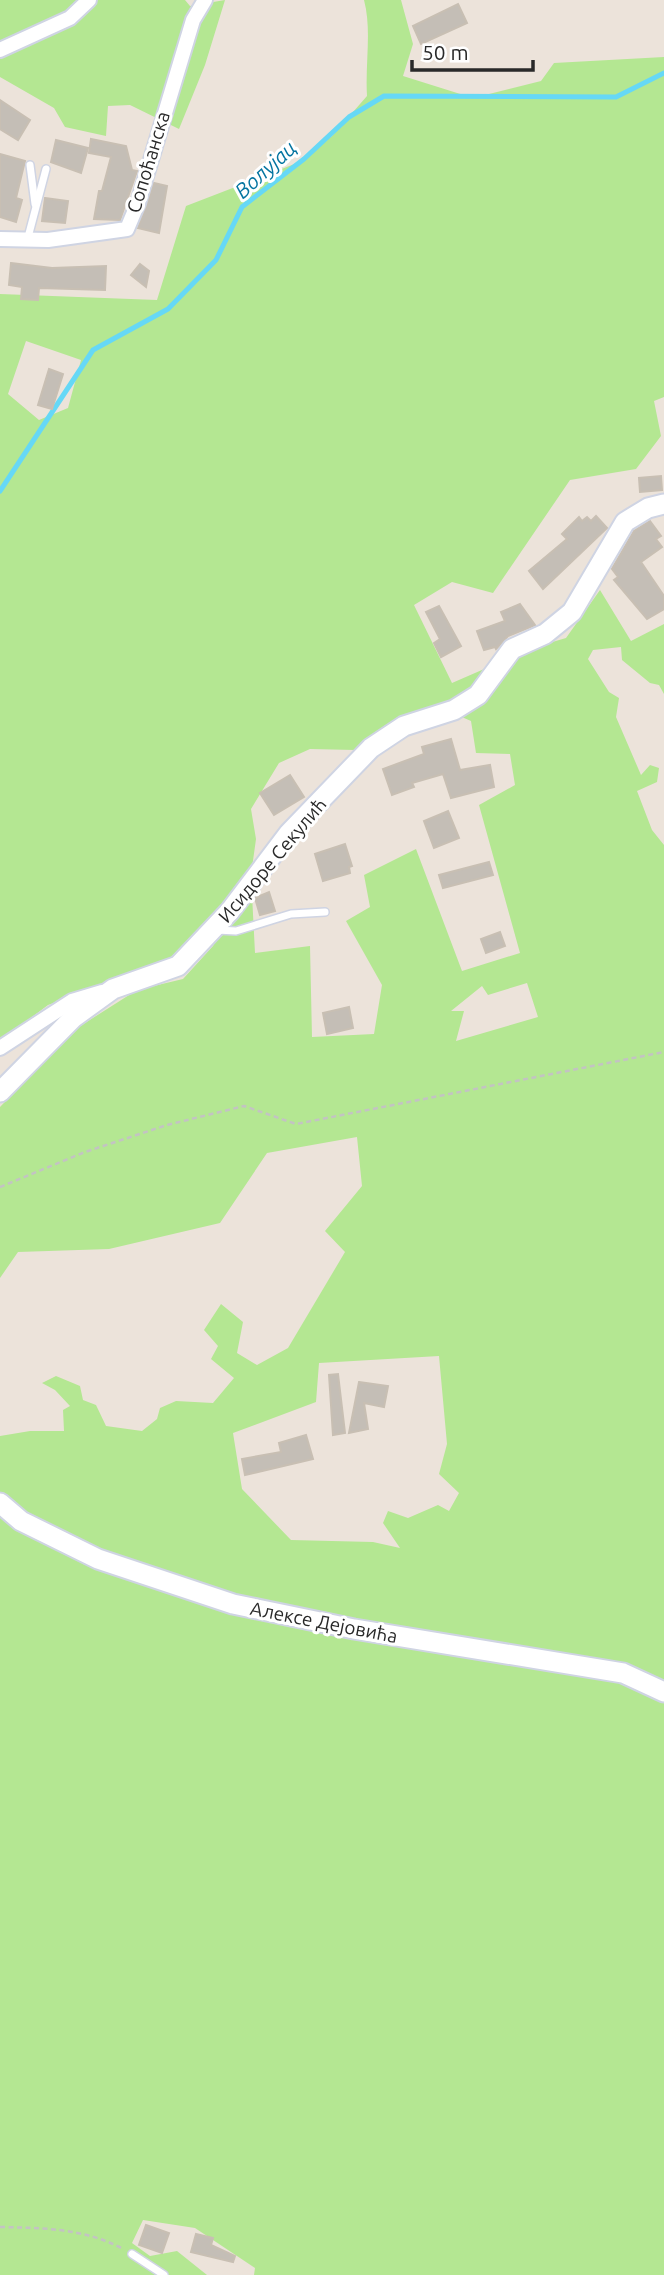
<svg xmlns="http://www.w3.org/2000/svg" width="664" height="2275" font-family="Ubuntu,sans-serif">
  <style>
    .green { fill: #b4e792; fill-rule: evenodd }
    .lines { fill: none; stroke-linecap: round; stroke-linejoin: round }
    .stream { stroke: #66d8f6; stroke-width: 5 }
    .building { fill: #c4beb6; stroke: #c8bfb3; stroke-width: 2 }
    .lane-casing { stroke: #cfd4e3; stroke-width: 10 }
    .street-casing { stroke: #cfd4e3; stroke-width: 18 }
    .secondary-casing { stroke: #cfd4e3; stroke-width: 23 }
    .path { stroke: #c3c3c3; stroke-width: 2.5; stroke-dasharray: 5 3.5; stroke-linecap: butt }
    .lane { stroke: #fff; stroke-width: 7 }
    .street { stroke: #fff; stroke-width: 14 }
    .secondary { stroke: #fff; stroke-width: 19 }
    .labels { text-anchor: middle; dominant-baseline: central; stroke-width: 6; stroke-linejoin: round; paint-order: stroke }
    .street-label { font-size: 19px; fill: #292929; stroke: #fff }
    .water-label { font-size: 21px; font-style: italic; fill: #0575a1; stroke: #fff }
  </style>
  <rect width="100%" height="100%" fill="#ece3da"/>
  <g class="green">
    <polygon points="0,0 185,0 190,6 225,0 205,65 179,129 130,105 108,106 106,136 65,127 54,108 0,77"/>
    <path d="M364,0H401L413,44L403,76L473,98L541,81L554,63L664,57V397L654,401L661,436L636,469L570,480L493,593L452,582L414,605L452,683L532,648L566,638L600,590L631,641L664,624V694L659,685L650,683L622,660L621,647L593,650L588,659L609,692L619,698L616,717L641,775L650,765L659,768L657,782L637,791L652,830L664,845V2275H254L255,2268L195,2228L143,2220L132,2243L150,2256L177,2251L207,2275H0V1436L30,1431H64L63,1410L70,1406L55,1390L42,1383L56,1376L80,1386L83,1400L96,1405L106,1426L142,1431L157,1419L160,1408L176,1401L213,1403L234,1378L211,1359L218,1346L204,1330L221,1304L243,1322L237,1353L257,1365L288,1348L345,1252L325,1231L362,1186L357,1137L267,1153L220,1223L109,1249L18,1252L0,1278V1107L74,1030L137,990L183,979L213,946L249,878L166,962L48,1005L0,1041V294L157,300L186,206L297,163L332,136L367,96C365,63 372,30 364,0ZM26,341L81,360L68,408L39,420L8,394ZM441,708L471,721L476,753L510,754L515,785L479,805L520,953L462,971L416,849L364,875L370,907L346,921L382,985L374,1034L312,1037L310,946L255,953L251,875L256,839L251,809L279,763L310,749L355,750ZM527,983L538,1017L456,1041L464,1011H451L482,986L488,995ZM439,1356L447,1444L439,1474L459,1493L449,1511L438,1505L408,1518L388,1511L383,1523L400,1548L373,1542L291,1540L242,1489L233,1433L316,1402L319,1363Z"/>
  </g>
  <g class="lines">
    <polyline class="stream" points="0,491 93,350 168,309 216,260 242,207 304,159 349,117 384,96 616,97 664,73"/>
  </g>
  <g class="building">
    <polygon points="458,4 467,23 421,44 413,26"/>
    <polygon points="0,100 30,120 18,140 0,129"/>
    <polygon points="91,139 126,146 132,170 137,171 120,220 94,219 99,191 102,191 111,157 89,153"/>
    <polygon points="56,140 88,148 81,173 51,162"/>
    <polygon points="0,154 25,161 16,198 22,200 16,222 0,217"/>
    <polygon points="154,183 167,186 159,233 138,228"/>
    <polygon points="45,198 68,201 65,223 42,221"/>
    <polygon points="11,263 52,268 106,266 105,290 39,288 38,300 21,299 22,287 9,285"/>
    <polygon points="140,264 149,271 146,287 131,275"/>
    <polygon points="49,369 63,374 52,409 38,405"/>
    <polygon points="661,476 662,490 640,492 639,478"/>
    <polygon points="596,516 607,528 543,589 529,571 567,539 562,534 579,517 582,521 587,517 591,521"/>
    <polygon points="650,521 661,536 656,539 662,547 641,562 664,596 664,609 647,619 614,580 618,577 612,569 634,531"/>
    <polygon points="520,604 535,625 508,636 496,649 495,647 484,650 477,631 505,621 501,612"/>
    <polygon points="439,606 461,646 441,657 434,643 440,639 426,612"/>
    <polygon points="451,739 460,770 490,765 494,787 451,798 443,774 412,783 414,787 392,795 383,769 424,754 422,747"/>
    <polygon points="290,775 304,797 274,815 260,793"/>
    <polygon points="448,811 459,838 434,848 424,821"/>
    <polygon points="345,844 352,866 349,867 350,873 323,881 315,854"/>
    <polygon points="489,862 493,875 443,888 439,875"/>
    <polygon points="269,892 275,911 260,915 255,898"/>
    <polygon points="500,932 505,946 486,953 481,939"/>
    <polygon points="349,1007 353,1028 327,1034 323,1013"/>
    <polygon points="338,1374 345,1433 333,1435 329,1375"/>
    <polygon points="359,1382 388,1386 384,1407 364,1403 368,1429 349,1433"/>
    <polygon points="306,1435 313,1459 245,1475 242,1459 281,1452 279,1443"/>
    <polygon points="146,2225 169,2233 162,2253 139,2245"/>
    <polygon points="196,2234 213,2238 211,2245 235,2256 233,2262 191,2252"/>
  </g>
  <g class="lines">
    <defs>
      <g id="lane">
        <polyline points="30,165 35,204"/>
        <polyline points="27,241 46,169"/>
        <polyline points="217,930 236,931 291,914 325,912"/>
        <polyline points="132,2254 164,2275"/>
      </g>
      <g id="street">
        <polyline points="0,50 70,18 89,0"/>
        <polyline points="0,239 48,240 127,229 138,203 193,20 205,0"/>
        <polyline points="0,1048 72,1001 102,992"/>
      </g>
      <g id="secondary">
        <polyline points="0,1092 73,1018 113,989 178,966 230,911 289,833 371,748 404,726 454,710 478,695 512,649 545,634 572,612 625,522 648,508 664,504"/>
        <polyline points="0,1503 21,1521 98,1559 233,1604 354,1629 623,1673 664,1692"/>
      </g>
    </defs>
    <use href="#lane" class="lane-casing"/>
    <use href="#street" class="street-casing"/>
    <use href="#secondary" class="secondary-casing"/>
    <g class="path">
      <polyline points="0,1187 85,1152 167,1125 244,1106 296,1124 664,1052"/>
      <path d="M0,2227C43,2228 84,2228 123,2249"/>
    </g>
    <use href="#lane" class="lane"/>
    <use href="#street" class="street"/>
    <use href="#secondary" class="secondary"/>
  </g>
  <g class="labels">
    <g class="street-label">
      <text transform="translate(148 162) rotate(-73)">Сопоћанска</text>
      <text transform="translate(272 860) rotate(-50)">Исидоре Секулић</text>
      <text transform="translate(324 1622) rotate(11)">Алексе Дејовића</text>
    </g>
    <g class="water-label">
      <text transform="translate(265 169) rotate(-42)">Волујац</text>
    </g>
  </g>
  <path d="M412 60v10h121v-10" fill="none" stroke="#292929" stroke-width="3.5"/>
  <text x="422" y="60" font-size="21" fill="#292929" stroke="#ffffff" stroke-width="5" paint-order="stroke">50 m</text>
</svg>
